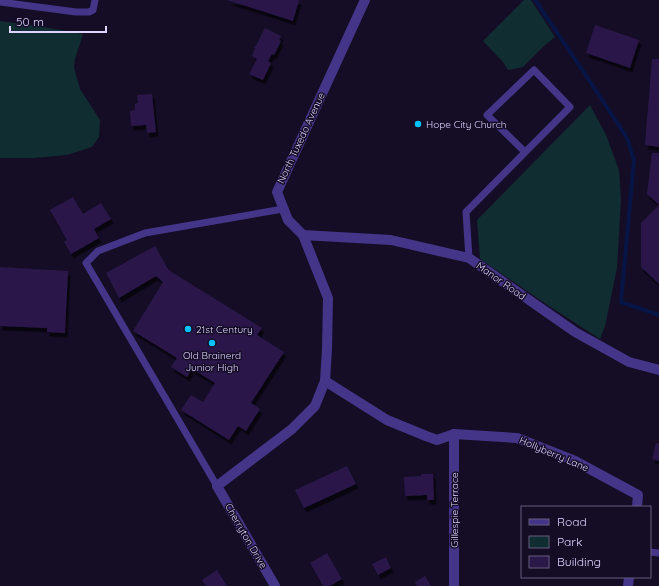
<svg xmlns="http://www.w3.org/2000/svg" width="659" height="586" font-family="Quicksand,sans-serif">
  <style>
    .green { fill: #102d31 }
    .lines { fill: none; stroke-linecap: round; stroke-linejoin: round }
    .stream { stroke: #071546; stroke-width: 4 }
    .building { fill: #291848; filter: url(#shadow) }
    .service { stroke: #443588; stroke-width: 7 }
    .minor { stroke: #443588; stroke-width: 10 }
    .poi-dot { fill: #00c2fe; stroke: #150d26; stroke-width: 1.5 }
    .labels { text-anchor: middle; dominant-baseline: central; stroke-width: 3; stroke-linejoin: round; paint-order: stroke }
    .poi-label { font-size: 10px; fill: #ded3ff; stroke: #150d26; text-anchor: start }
    .street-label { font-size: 10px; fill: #ded3ff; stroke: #150d26 }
  </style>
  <defs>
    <filter id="shadow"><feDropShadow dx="2.5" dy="4.5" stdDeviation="0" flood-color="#0009"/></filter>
  </defs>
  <rect width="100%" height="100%" fill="#150d26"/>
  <g class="green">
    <polygon points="524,0 531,0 555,37 544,46 523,67 508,70 503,62 483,41"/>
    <polygon points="0,21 38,26 83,34 75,59 74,68 80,89 100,120 99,137 92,147 67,155 33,158 0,158"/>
    <polygon points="590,105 606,135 619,170 621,200 617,268 605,326 600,339 546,304 480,259 477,220"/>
  </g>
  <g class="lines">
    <polyline class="stream" points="535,0 585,74 627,138 634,160 621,302 659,315"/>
  </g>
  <g class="building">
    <polygon points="227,0 299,0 293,21"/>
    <polygon points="595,25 639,40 630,68 586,53"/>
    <polygon points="265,28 281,36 279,40 281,41 274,55 272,54 268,61 271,63 263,80 249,74 257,59 252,56 255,48 254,48 255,46 256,46"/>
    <polygon points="652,59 659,59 659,147 645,145"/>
    <polygon points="152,94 156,132 147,133 146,125 131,126 130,111 135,110 135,104 138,103 137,95"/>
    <polygon points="652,153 659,153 659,284 641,267 641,223 659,205 647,194"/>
    <polygon points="73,197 83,214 101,203 111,219 94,229 99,238 71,254 64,242 67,240 50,210"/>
    <polygon points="155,246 168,269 170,271 262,328 257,335 284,352 251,403 260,409 246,431 238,426 229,440 181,410 191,395 203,402 215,383 192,369 187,377 171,367 177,358 133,331 163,282 156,276 119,298 106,273"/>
    <polygon points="0,267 68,271 65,333 47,332 47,328 0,326"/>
    <polygon points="656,443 659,444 659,461 652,459"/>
    <polygon points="347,466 356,484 304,508 295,490"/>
    <polygon points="421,474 433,474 434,500 427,500 427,495 405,496 404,477 421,476"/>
    <polygon points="327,553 342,579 330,586 323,586 310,563"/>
    <polygon points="386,557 391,568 378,575 372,564"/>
    <polygon points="217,570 227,586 206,586 202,580"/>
    <polygon points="425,576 431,586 417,586 415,582"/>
  </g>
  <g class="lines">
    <g class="service">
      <polyline points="0,2 76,12 89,12 93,10 95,0"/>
      <polyline points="469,258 466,212 570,107 534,70 487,115 525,152"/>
      <polyline points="217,486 86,263 98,251 145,233 283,209"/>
      <polyline points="650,552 659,553"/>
    </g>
    <g class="minor">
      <polyline points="303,235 391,240 469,258 575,332 629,362 659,370"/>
      <polyline points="325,381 387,420 426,436 437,440 454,434 517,438 575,461 638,495 637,507"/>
      <polyline points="454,434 454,586"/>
      <polyline points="275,586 217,486 292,429 315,406 325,381 327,349 328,298 303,235 288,220 277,192 365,0"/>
      <polyline points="628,586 629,577"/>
    </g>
  </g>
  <g class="poi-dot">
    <circle cx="418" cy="124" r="4"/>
    <circle cx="188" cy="329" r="4"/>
    <circle cx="212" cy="343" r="4"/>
  </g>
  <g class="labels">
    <g class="poi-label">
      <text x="426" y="124">Hope City Church</text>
      <text x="196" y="329">21st Century</text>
      <text x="212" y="355" text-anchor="middle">Old Brainerd<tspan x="212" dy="12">Junior High</tspan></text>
    </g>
    <g class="street-label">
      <text transform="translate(301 138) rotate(-65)">North Tuxedo Avenue</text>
      <text transform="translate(501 281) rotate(35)">Manor Road</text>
      <text transform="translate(554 454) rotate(23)">Hollyberry Lane</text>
      <text transform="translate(454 510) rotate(-90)">Gillespie Terrace</text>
      <text transform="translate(246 536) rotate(60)">Cherryton Drive</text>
    </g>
  </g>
  <rect x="521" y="506" width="130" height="72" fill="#150d26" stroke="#655c7d"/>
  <rect x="529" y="519" width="20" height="6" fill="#443588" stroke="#655c7d"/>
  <text x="557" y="526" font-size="12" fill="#ded3ff">Road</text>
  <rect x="529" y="536" width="20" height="12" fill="#102d31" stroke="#655c7d"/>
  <text x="557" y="546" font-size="12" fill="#ded3ff">Park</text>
  <rect x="529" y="556" width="20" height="12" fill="#291848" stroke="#655c7d"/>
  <text x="557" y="566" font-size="12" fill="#ded3ff">Building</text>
  <path d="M10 26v6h96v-6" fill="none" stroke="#ded3ff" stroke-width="2"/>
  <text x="16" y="26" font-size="12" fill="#ded3ff" stroke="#150d26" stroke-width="3" paint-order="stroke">50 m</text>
</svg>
